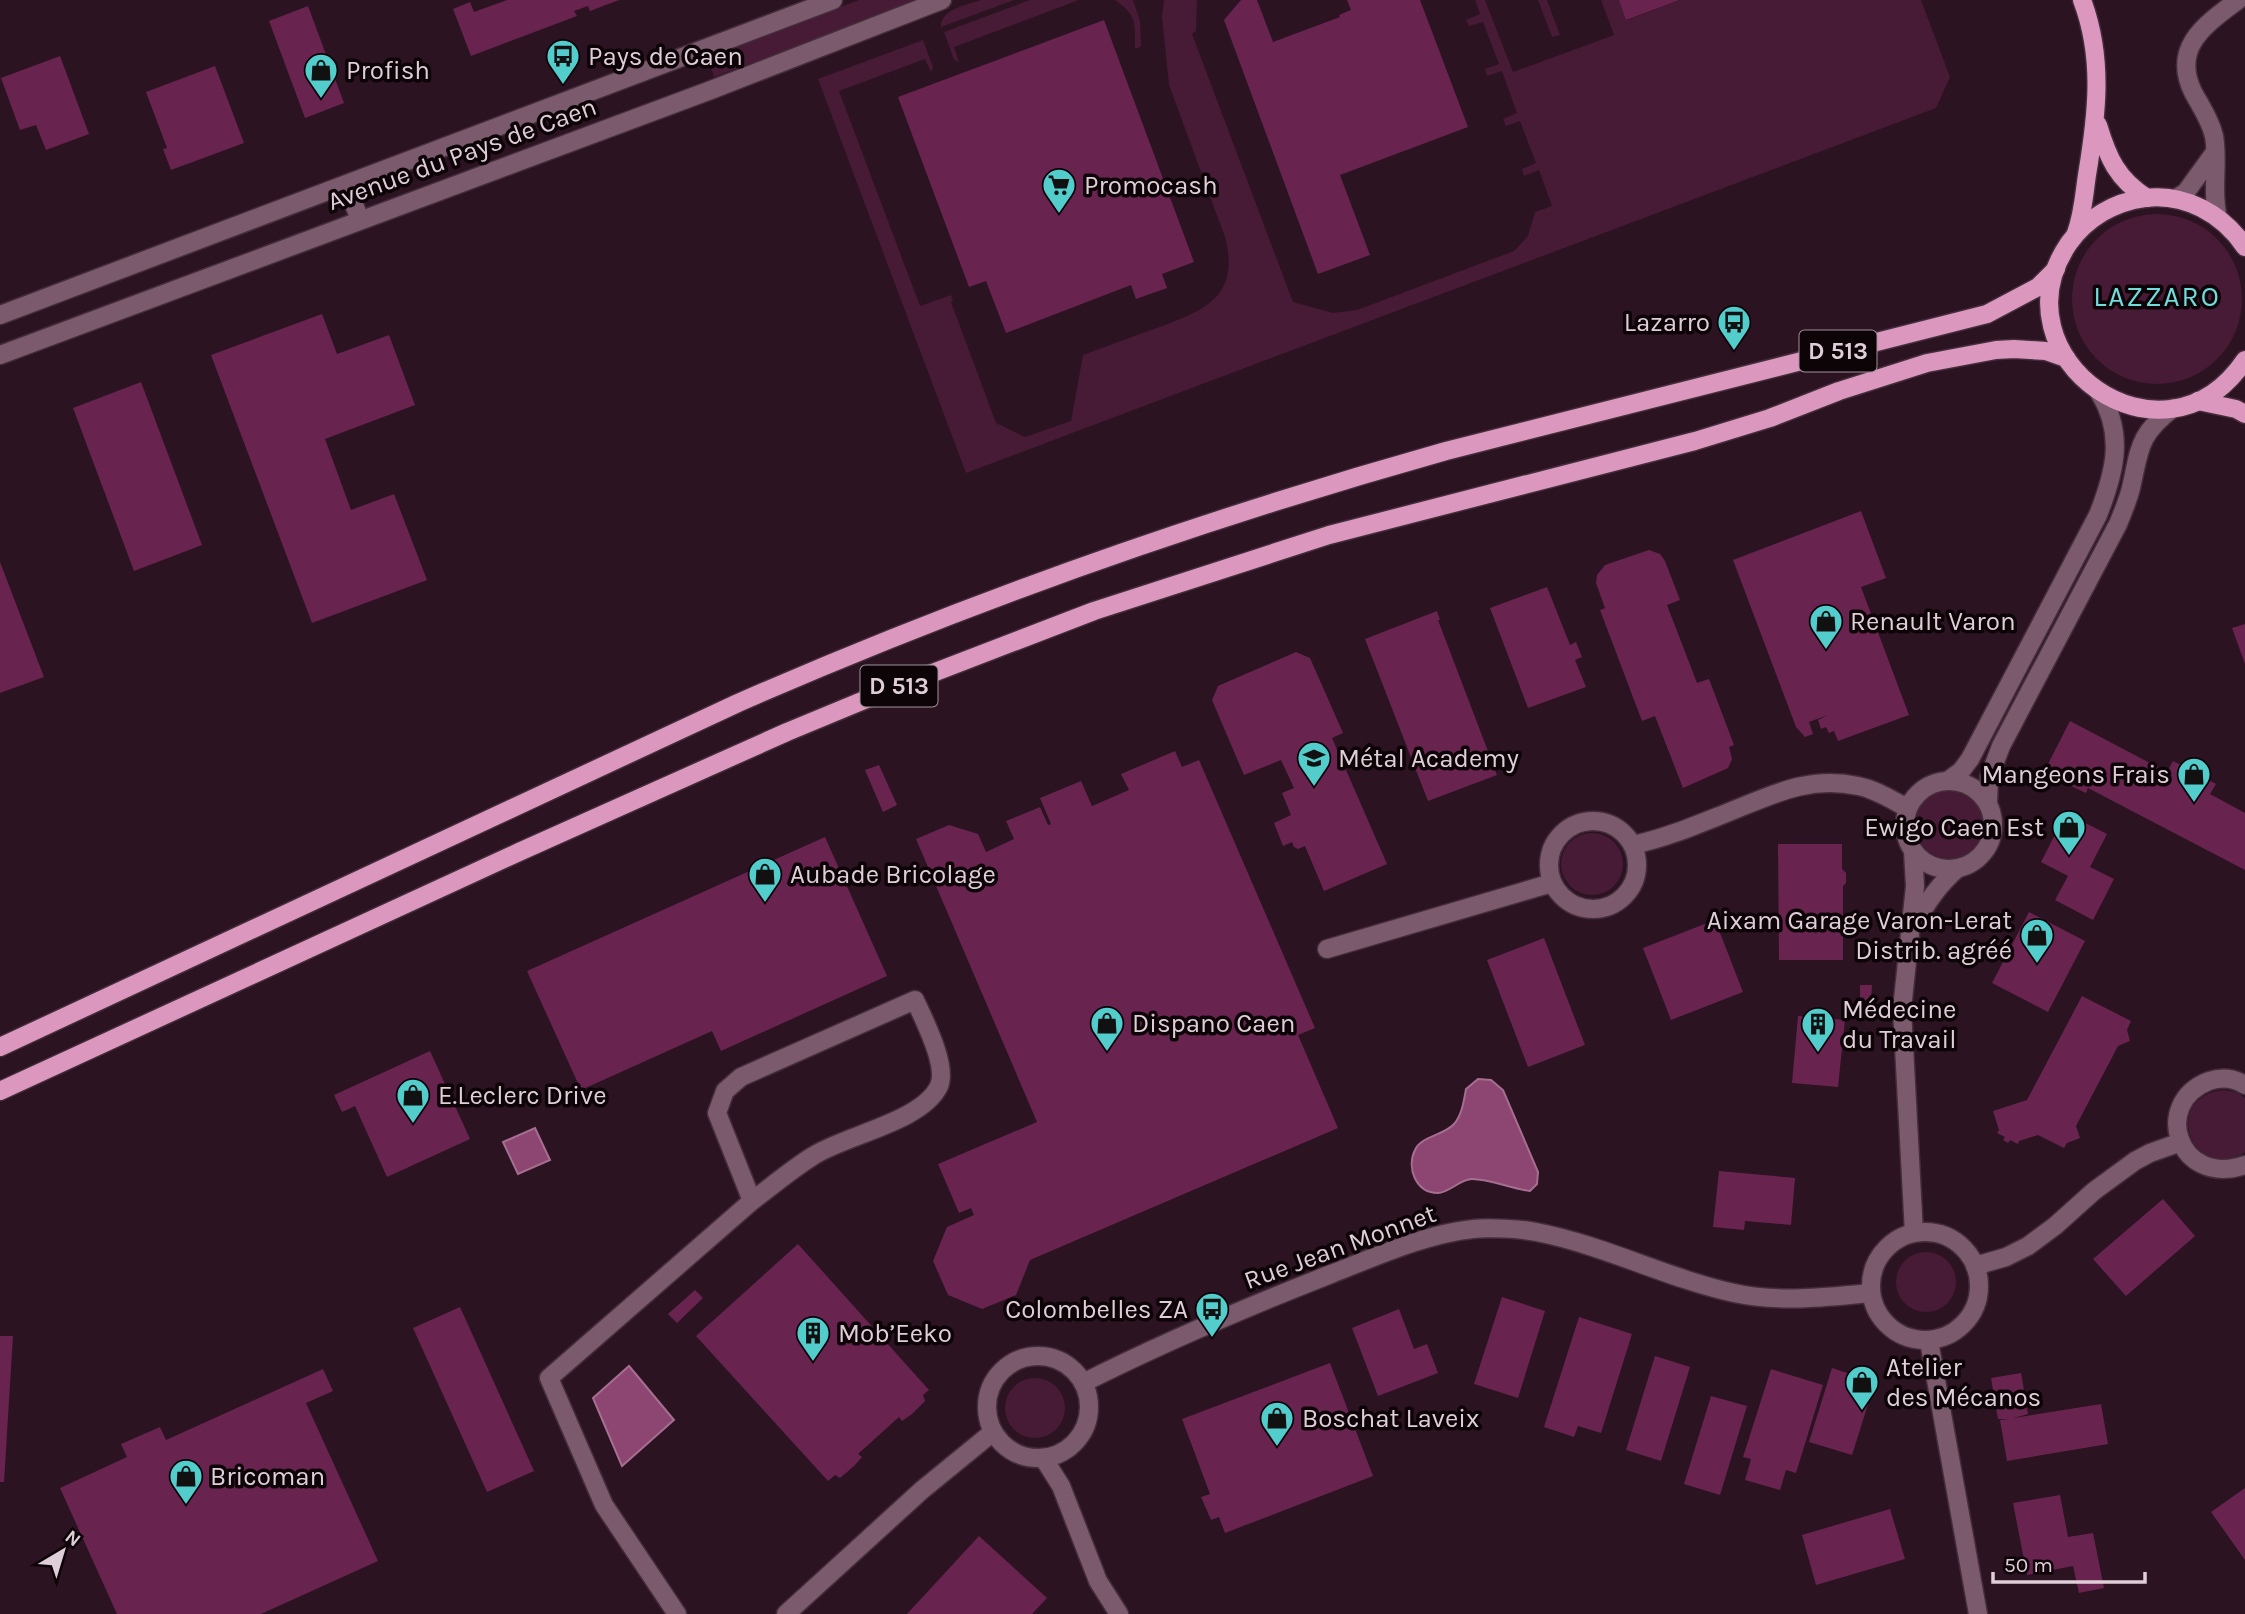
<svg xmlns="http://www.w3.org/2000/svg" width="2245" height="1614" font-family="Karla,sans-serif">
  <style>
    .green { fill: #471a36 }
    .water { fill: #8d4571; stroke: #a66e90; stroke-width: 2 }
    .building { fill: #68244f }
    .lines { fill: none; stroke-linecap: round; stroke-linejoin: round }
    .minor-casing { stroke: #442d3a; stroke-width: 21 }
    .major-casing { stroke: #442d3a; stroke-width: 21 }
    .minor { stroke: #7a5a6c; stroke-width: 18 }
    .major { stroke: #db97be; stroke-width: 18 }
    .labels { text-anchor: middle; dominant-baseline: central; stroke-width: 7; stroke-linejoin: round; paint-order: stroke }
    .shield { fill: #0d0408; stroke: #a09199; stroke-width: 2 }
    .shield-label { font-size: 24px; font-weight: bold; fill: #dfced7 }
    .poi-label { font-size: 26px; fill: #dfced7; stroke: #0d0408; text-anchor: start }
    .street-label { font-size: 26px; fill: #dfced7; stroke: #0d0408 }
    .neighbourhood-label { font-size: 28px; letter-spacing: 2px; fill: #70dcdb; stroke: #0d0408 }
  </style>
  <rect width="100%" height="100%" fill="#2b1321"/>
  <g class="green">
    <polygon points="859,0 918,0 714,77 707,57"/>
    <path d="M981,0H1014L941,27C940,9 967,5 981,0Z"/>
    <polygon points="1030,0 1079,0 954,47 959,62 954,60 944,32"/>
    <path d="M1115,0H1133L1140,21L1141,46L1135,49C1135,21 1137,16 1115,0Z"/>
    <path d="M1164,0H1197L1196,31L1192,34L1293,302L1333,313L1357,310L1514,251L1528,236L1535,212L1552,206L1539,170L1524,176L1522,169L1536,163L1520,121L1506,126L1503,119L1517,113L1502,71L1487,76L1485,69L1499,64L1483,22L1469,26L1466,20L1480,14L1475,0H1485L1513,72L1614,35L1601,0H1619L1627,20L1681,0H1921L1950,77L1936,108L966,473L818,79L923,40L933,67L931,72L925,59L839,91L920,306L951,295L953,300L951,302L996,423L1025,437L1071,421L1083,355C1107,346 1131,337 1154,329C1203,311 1241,298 1225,237L1169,85L1162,17Z"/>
    <polygon points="1538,0 1547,0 1560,35 1552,37"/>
    <circle cx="2157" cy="299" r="85"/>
    <circle cx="1950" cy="824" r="35"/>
    <circle cx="1592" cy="864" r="31"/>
    <path d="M2224,1090L2236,1092L2245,1098V1152C2194,1187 2158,1097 2224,1090Z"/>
    <circle cx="1926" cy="1282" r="30"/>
    <circle cx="1035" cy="1408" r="30"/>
  </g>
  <g class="water">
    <path d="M1478,1079L1491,1080L1503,1090L1538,1172L1537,1184L1530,1191C1512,1189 1490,1179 1472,1179C1460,1179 1449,1193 1438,1193C1416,1193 1406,1168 1415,1150C1421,1136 1443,1136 1454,1124C1462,1115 1464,1100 1466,1089Z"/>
    <polygon points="535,1128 550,1160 518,1174 503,1142"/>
    <polygon points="629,1366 674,1420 622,1466 593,1398"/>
  </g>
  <g class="building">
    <polygon points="507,0 619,0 590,11 588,6 574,11 577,16 471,56 453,9 470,2 474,12"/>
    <polygon points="1241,0 1257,0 1273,42 1340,17 1339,15 1351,10 1347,0 1420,0 1468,127 1340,175 1370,255 1318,274 1224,20"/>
    <polygon points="1619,0 1680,0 1626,20"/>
    <polygon points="308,6 344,103 305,118 269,21"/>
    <polygon points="1104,20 1194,262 1162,274 1167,288 1136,299 1131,285 1006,333 986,281 969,287 898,97"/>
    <polygon points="60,56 89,134 46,150 36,125 20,130 1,78"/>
    <polygon points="215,66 244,143 171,170 163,149 167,148 146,92"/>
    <polygon points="322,314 337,354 389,335 415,405 325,439 351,510 394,494 427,580 312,623 211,355"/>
    <polygon points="141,382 202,545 134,571 73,408"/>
    <polygon points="1861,511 1886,578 1861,587 1909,715 1838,741 1834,731 1829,733 1826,727 1821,729 1818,720 1828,715 1809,722 1813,734 1805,737 1796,727 1733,560"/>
    <polygon points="1649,550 1660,554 1665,561 1680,600 1667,605 1697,683 1709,679 1734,745 1729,747 1732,759 1728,768 1683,788 1655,716 1642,721 1600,610 1605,608 1596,583 1597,575 1605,565"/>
    <polygon points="0,562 44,677 0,693"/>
    <polygon points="1547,587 1570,645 1576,642 1582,657 1575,660 1586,687 1528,708 1490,608"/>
    <polygon points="1437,611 1440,620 1438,620 1497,775 1428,801 1365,639"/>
    <polygon points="2245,624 2245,664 2232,628"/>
    <polygon points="1296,652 1310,658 1343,733 1332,738 1387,864 1324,891 1305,846 1298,849 1294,847 1292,842 1283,846 1274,823 1291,815 1282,793 1294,788 1281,760 1244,775 1212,700 1218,686"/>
    <polygon points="2070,721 2167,772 2173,761 2216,784 2210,794 2245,813 2245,870 2088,788 2086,793 2069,785 2072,780 2047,766"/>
    <polygon points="1175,751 1182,767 1199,760 1315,1028 1298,1035 1338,1128 1030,1260 1016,1295 982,1309 948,1295 933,1261 947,1227 974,1215 971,1208 959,1213 938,1164 1037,1122 916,839 949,825 978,834 986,852 1014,839 1006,821 1040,807 1048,825 1051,824 1040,798 1081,781 1092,806 1129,790 1121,774"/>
    <polygon points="879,765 897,805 883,812 865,770"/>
    <polygon points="2066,813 2107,834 2090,867 2114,879 2093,920 2055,900 2068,876 2041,862"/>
    <polygon points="825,837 887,976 721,1051 712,1031 581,1090 527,971"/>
    <polygon points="1778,844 1842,844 1842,869 1846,873 1846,883 1843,886 1843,960 1779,960"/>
    <polygon points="2029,912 2085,941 2048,1012 1992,983"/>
    <polygon points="1715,920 1743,992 1671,1020 1643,948"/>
    <polygon points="1544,938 1585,1045 1528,1067 1487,960"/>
    <polygon points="1860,985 1872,985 1871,1000 1860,1000"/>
    <polygon points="2082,996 2131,1021 2127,1030 2130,1041 2118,1046 2076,1126 2080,1138 2067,1143 2064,1148 2038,1135 2019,1141 2018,1144 2010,1140 2008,1143 2003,1140 2005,1137 1997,1133 1999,1130 1993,1111 2027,1100"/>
    <polygon points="1798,1016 1845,1020 1838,1087 1792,1083"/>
    <polygon points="430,1051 470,1139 387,1177 355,1106 342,1112 334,1095"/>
    <polygon points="1719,1171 1795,1178 1791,1225 1745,1221 1744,1230 1713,1227"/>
    <polygon points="2163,1199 2195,1236 2126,1296 2093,1259"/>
    <polygon points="798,1244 929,1390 923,1395 925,1401 912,1414 902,1421 899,1417 858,1454 862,1457 854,1466 840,1478 835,1475 828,1481 696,1336"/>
    <polygon points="695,1290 703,1298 677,1323 668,1314"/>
    <polygon points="1502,1297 1545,1311 1518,1398 1474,1384"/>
    <polygon points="460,1307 534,1471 487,1492 413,1328"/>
    <polygon points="1399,1309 1414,1349 1427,1344 1438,1373 1378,1396 1352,1328"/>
    <polygon points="1579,1317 1632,1334 1601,1433 1578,1426 1574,1437 1544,1427"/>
    <polygon points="0,1336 13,1336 4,1482 0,1482"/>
    <polygon points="1655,1356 1690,1367 1661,1461 1626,1450"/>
    <polygon points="1330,1363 1373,1476 1225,1533 1219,1517 1211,1520 1201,1497 1210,1494 1182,1419"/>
    <polygon points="1832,1368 1875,1382 1852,1455 1809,1442"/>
    <polygon points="323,1369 333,1391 306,1403 378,1561 261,1614 117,1614 60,1488 127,1457 121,1444 160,1427 166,1440"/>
    <polygon points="1771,1369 1823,1385 1796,1473 1786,1470 1780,1490 1745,1480 1751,1459 1743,1457"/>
    <polygon points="2021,1373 2028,1414 2014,1418 2101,1404 2108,1444 2007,1461 2000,1420 2009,1419 1998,1419 1991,1378"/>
    <polygon points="1711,1396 1747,1406 1720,1495 1684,1484"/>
    <polygon points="2245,1488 2245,1560 2211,1512"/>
    <polygon points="2060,1495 2068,1537 2093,1533 2104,1588 2079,1593 2073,1566 2027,1575 2013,1503"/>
    <polygon points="1890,1509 1905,1559 1816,1585 1802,1535"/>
    <polygon points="979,1536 1047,1598 1032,1614 907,1614"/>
  </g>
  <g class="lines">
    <defs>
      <g id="minor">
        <polyline points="346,186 360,219"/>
        <polyline points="2175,199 2186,192 2215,152"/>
        <path d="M2218,218C2211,191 2219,163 2214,136C2210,119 2201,107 2193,92C2171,47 2206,24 2238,0"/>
        <polyline points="0,315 833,0"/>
        <polyline points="0,355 711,90 942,0"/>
        <path d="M1949,780L1961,771L1970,759L2098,515C2115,472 2125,434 2099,392"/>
        <circle cx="1949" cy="825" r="44"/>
        <path d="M1988,803L1989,778L2001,746L2118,524C2123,512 2128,500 2131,488C2140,448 2138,435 2173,408"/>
        <circle cx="1593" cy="865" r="44"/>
        <path d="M1633,845C1665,838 1694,826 1724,814C1770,796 1807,775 1858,786C1875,789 1892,800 1907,808"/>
        <polyline points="1913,851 1915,886 1902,1009 1914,1233"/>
        <path d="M1914,924C1927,903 1938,885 1958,868"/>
        <polyline points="1327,949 1552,883"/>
        <path d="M2245,1085C2234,1078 2221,1077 2209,1081C2151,1103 2178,1188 2245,1165"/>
        <circle cx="1925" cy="1286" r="54"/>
        <polyline points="1975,1266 2006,1257 2028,1246 2055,1226 2094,1191 2135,1161 2150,1153 2181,1142"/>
        <polyline points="1929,1341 1978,1614"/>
        <circle cx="1038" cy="1407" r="51"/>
        <path d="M1083,1383C1164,1342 1247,1307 1331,1274C1375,1257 1425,1234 1473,1229C1488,1227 1521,1229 1536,1232C1604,1245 1666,1278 1734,1293C1780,1303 1825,1297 1871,1293"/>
        <polyline points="1044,1459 1061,1486 1098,1581 1119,1614"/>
        <path d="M677,1614L604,1505L549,1378L752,1201L717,1113L725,1091L741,1077L915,1000C924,1020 948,1066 939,1086C922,1122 845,1135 813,1156C792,1169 772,1186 752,1201"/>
        <polyline points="786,1614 922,1490 993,1432"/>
      </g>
      <g id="major">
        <path d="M2098,125C2108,158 2117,179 2147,198"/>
        <path d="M2076,233C2083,214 2084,195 2087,175C2097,115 2104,58 2082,0"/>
        <path d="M2245,247C2223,214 2185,193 2145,198C2114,202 2087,218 2069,243C1991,357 2163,481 2245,360"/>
        <polyline points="2198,401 2236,409 2245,414"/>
        <path d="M0,1047L738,703C968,602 1204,519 1446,451L1987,314L2038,287L2056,269"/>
        <polyline points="0,1091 519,852 787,732 886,691 1094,611 1329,535 1695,441 1770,418 1839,391 1927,363 1996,350 2014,349 2046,351 2066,358"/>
      </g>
    </defs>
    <use href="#minor" class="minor-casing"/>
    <use href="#major" class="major-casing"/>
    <use href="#minor" class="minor"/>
    <use href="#major" class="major"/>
  </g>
  <defs>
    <symbol id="bus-pin" viewBox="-11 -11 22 30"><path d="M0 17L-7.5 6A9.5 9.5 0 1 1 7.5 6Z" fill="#52cdcc" stroke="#0d0408"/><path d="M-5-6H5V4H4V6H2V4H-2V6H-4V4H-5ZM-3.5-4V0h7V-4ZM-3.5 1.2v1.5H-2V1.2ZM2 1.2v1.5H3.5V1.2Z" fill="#111"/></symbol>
    <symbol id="shop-pin" viewBox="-11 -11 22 30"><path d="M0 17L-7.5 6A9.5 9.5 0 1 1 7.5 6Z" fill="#52cdcc" stroke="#0d0408"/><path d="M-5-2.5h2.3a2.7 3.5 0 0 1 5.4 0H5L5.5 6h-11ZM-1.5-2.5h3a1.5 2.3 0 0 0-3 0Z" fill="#111"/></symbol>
    <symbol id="supermarket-pin" viewBox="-11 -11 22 30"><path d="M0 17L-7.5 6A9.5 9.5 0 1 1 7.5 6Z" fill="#52cdcc" stroke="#0d0408"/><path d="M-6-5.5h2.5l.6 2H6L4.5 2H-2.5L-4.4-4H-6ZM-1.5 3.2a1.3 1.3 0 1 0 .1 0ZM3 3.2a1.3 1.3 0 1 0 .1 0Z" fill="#111"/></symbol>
    <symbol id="school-pin" viewBox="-11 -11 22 30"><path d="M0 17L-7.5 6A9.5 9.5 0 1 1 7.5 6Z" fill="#52cdcc" stroke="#0d0408"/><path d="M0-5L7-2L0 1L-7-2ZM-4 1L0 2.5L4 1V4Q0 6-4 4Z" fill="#111"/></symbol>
    <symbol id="building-pin" viewBox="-11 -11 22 30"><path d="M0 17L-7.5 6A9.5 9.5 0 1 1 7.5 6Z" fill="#52cdcc" stroke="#0d0408"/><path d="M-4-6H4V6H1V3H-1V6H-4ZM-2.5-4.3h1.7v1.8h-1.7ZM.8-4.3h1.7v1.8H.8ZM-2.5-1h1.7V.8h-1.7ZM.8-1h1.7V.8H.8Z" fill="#111"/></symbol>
  </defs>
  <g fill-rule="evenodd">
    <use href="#bus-pin" x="544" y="37" width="38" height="52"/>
    <use href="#shop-pin" x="302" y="51" width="38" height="52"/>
    <use href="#supermarket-pin" x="1040" y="166" width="38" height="52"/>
    <use href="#bus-pin" x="1715" y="303" width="38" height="52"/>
    <use href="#shop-pin" x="1807" y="602" width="38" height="52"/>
    <use href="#school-pin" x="1295" y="739" width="38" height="52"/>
    <use href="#shop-pin" x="2175" y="755" width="38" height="52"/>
    <use href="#shop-pin" x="2050" y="808" width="38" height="52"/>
    <use href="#shop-pin" x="746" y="855" width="38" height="52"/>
    <use href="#shop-pin" x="2018" y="916" width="38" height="52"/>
    <use href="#shop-pin" x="1088" y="1004" width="38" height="52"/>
    <use href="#building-pin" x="1799" y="1005" width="38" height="52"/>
    <use href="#shop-pin" x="394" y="1076" width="38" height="52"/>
    <use href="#bus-pin" x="1193" y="1290" width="38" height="52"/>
    <use href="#building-pin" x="794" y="1314" width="38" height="52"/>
    <use href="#shop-pin" x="1843" y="1363" width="38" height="52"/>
    <use href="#shop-pin" x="1258" y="1399" width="38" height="52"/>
    <use href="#shop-pin" x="167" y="1457" width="38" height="52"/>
  </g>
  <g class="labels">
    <g class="shield">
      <rect x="1799.5" y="330.5" width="77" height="41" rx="5"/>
      <rect x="860.5" y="665.5" width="77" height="41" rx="5"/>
    </g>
    <g class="shield-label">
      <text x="1838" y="351">D 513</text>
      <text x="899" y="686">D 513</text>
    </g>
    <g class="poi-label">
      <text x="588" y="56">Pays de Caen</text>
      <text x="346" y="70">Profish</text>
      <text x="1084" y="185">Promocash</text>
      <text x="1710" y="322" text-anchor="end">Lazarro</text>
      <text x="1850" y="621">Renault Varon</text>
      <text x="1338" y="758">Métal Academy</text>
      <text x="2170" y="774" text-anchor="end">Mangeons Frais</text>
      <text x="2044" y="827" text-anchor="end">Ewigo Caen Est</text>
      <text x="790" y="874">Aubade Bricolage</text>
      <text x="2012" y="920" text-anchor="end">Aixam Garage Varon-Lerat<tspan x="2012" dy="30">Distrib. agréé</tspan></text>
      <text x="1842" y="1009">Médecine<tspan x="1842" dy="30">du Travail</tspan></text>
      <text x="1132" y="1023">Dispano Caen</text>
      <text x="438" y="1095">E.Leclerc Drive</text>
      <text x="1188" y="1309" text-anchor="end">Colombelles ZA</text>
      <text x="838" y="1333">Mob’Eeko</text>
      <text x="1886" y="1367">Atelier<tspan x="1886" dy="30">des Mécanos</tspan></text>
      <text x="1302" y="1418">Boschat Laveix</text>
      <text x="210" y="1476">Bricoman</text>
    </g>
    <g class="street-label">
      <text transform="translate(462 154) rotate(-20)">Avenue du Pays de Caen</text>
      <text transform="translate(1340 1247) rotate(-20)">Rue Jean Monnet</text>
    </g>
    <g class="neighbourhood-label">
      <text x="2157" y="296">LAZZARO</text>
    </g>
  </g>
  <g transform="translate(63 1551) rotate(38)" stroke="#0d0408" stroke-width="5" paint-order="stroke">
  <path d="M0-5L12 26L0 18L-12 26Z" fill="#dfced7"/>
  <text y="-10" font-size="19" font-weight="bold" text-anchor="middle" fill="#dfced7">N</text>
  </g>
  <path d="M1993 1572v10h152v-10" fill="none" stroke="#dfced7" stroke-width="3.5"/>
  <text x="2004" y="1572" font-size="21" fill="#dfced7" stroke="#0d0408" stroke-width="5" paint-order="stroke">50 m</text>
</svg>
